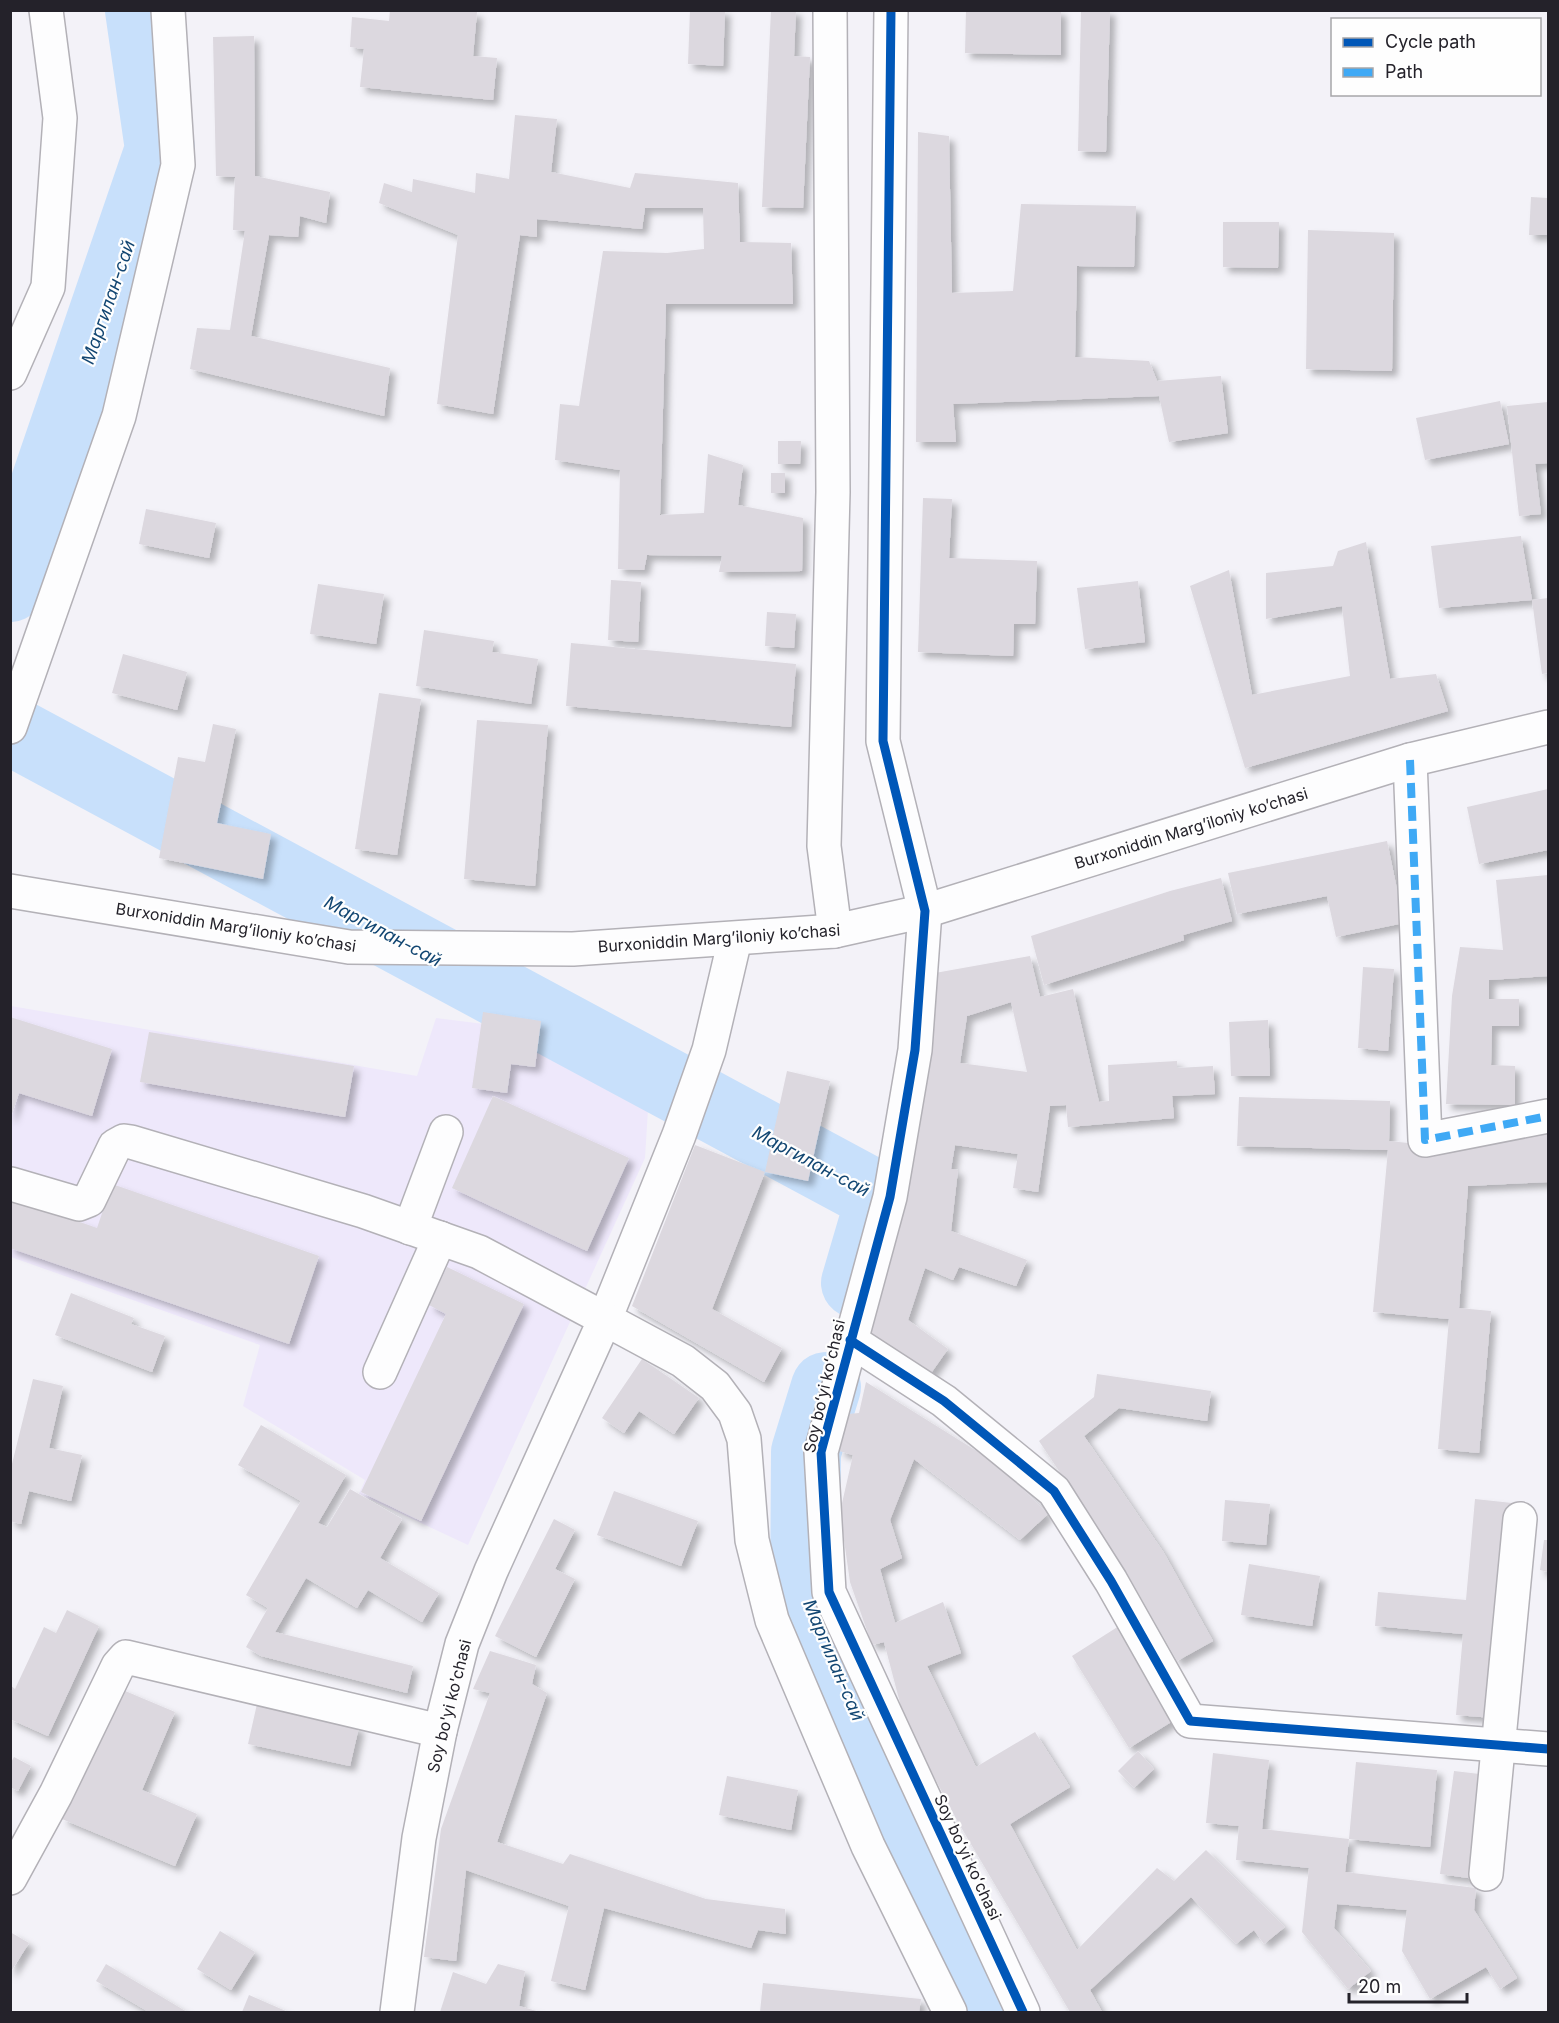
<svg xmlns="http://www.w3.org/2000/svg" width="1559" height="2023" font-family="Inter,sans-serif">
  <style>
    .built { fill: #eee8fb }
    .lines { fill: none; stroke-linecap: round; stroke-linejoin: round }
    .river { stroke: #c8e0fb; stroke-width: 70 }
    .building { fill: #dcd8df; fill-rule: evenodd; filter: url(#shadow) }
    .minor-casing { stroke: #b3b1b7; stroke-width: 36 }
    .major-casing { stroke: #b3b1b7; stroke-width: 36 }
    .minor { stroke: #fdfdfe; stroke-width: 33 }
    .major { stroke: #fdfdfe; stroke-width: 33 }
    .quiet { stroke: #3fa9f5; stroke-width: 8; stroke-dasharray: 15 8; stroke-linecap: butt }
    .cycleway-casing { stroke: #fefefe; stroke-width: 13 }
    .cycleway { stroke: #0057b8; stroke-width: 9 }
    .labels { text-anchor: middle; dominant-baseline: central; stroke-width: 4.5; stroke-linejoin: round; paint-order: stroke }
    .street-label { font-size: 16px; fill: #24222a; stroke: #fefefe }
    .water-label { font-size: 18px; font-style: italic; fill: #124672; stroke: #fefefe }
  </style>
  <defs>
    <filter id="shadow"><feDropShadow dx="5.5" dy="5.5" stdDeviation="3" flood-color="#0004"/></filter>
  </defs>
  <rect width="100%" height="100%" fill="#f3f2f8"/>
  <polygon class="built" points="11,1006 417,1076 436,1018 652,1045 645,1158 468,1545 359,1494 365,1480 243,1406 260,1345 11,1257"/>
  <g class="lines">
    <g class="river">
      <polyline points="10,587 160,149 140,10"/>
      <polyline points="10,730 881,1198 856,1283"/>
      <polyline points="826,1387 806,1452 805,1602 994,2012"/>
    </g>
  </g>
  <g class="building">
    <polygon points="390,10 477,12 473,56 497,58 493,100 360,87 364,49 350,47 352,17 389,21"/>
    <polygon points="690,10 725,10 723,66 688,64"/>
    <polygon points="771,10 796,10 794,56 810,57 803,208 762,207"/>
    <polygon points="966,10 1061,10 1061,55 965,53"/>
    <polygon points="1081,10 1110,10 1106,152 1078,151"/>
    <polygon points="254,36 255,176 330,192 326,223 300,216 298,237 269,235 251,336 390,368 384,416 190,369 197,328 230,330 245,231 233,230 235,177 216,176 213,37"/>
    <polygon points="515,115 557,119 551,172 630,188 635,173 738,183 740,242 791,243 793,304 666,304 660,515 704,513 708,454 743,465 738,505 803,518 802,571 719,572 722,556 647,555 644,570 618,569 620,470 555,460 560,404 579,406 603,251 667,253 704,249 703,208 645,208 642,229 537,219 537,237 520,235 493,414 437,404 458,235 379,203 384,183 412,192 413,179 475,193 476,173 509,179"/>
    <polygon points="918,132 949,136 952,293 1013,291 1021,204 1136,206 1134,267 1077,266 1075,357 1149,361 1157,381 1221,376 1228,433 1169,442 1159,396 953,404 956,442 916,442"/>
    <polygon points="1531,197 1548,198 1548,235 1529,235"/>
    <polygon points="1223,222 1279,222 1278,268 1223,267"/>
    <polygon points="1308,230 1394,233 1392,371 1306,369"/>
    <polygon points="1500,401 1509,444 1425,460 1416,418"/>
    <polygon points="1548,402 1548,463 1535,464 1541,514 1519,516 1507,406"/>
    <polygon points="778,441 801,441 800,464 778,464"/>
    <rect x="771" y="473" width="14" height="20"/>
    <polygon points="923,498 952,499 949,558 1037,561 1035,624 1014,624 1013,656 918,652"/>
    <polygon points="146,509 216,523 209,558 139,544"/>
    <polygon points="1521,536 1532,600 1439,608 1431,546"/>
    <polygon points="1366,542 1390,679 1436,674 1448,711 1245,768 1190,586 1229,570 1252,695 1350,676 1342,606 1266,619 1266,573 1333,566 1338,551"/>
    <polygon points="611,580 641,582 638,642 608,640"/>
    <polygon points="1138,581 1145,642 1085,649 1077,588"/>
    <polygon points="318,584 384,594 376,644 310,634"/>
    <polygon points="1548,598 1548,673 1542,674 1532,600"/>
    <polygon points="767,612 796,614 794,648 765,646"/>
    <polygon points="424,630 494,641 492,652 538,659 531,704 416,686"/>
    <polygon points="571,643 796,664 791,727 566,706"/>
    <polygon points="123,654 187,672 177,710 112,693"/>
    <polygon points="379,693 421,699 397,855 355,849"/>
    <polygon points="477,720 548,725 535,886 464,879"/>
    <polygon points="213,724 236,729 217,823 271,834 263,879 159,858 178,757 205,762"/>
    <polygon points="1548,789 1548,850 1479,864 1467,807"/>
    <polygon points="1387,841 1404,923 1336,937 1327,896 1237,914 1228,873"/>
    <polygon points="1548,875 1548,976 1489,980 1489,999 1519,999 1519,1026 1492,1026 1491,1065 1515,1066 1515,1105 1446,1104 1452,996 1460,947 1503,950 1496,880"/>
    <polygon points="1221,878 1232,921 1183,935 1184,940 1044,985 1031,936 1170,891"/>
    <path d="M1030,956L1040,997L1073,989L1099,1102L1109,1101L1108,1065L1177,1061V1068L1213,1066L1215,1094L1172,1096L1174,1118L1068,1127L1066,1105L1050,1106L1038,1192L1013,1188L1018,1154L955,1145L951,1169L958,1170L951,1231L1027,1260L1016,1286L959,1267L953,1280L925,1268L908,1320L948,1349L929,1376L864,1330L935,973ZM1011,1002L1027,1072L960,1063L967,1016Z"/>
    <polygon points="1363,967 1394,969 1388,1051 1358,1048"/>
    <polygon points="483,1012 541,1021 535,1067 511,1064 507,1093 472,1088"/>
    <polygon points="10,1017 112,1049 92,1116 19,1093 10,1120"/>
    <polygon points="1268,1020 1270,1076 1231,1076 1229,1022"/>
    <polygon points="149,1032 354,1066 345,1117 140,1082"/>
    <polygon points="787,1071 830,1081 808,1181 765,1172"/>
    <polygon points="493,1096 629,1158 587,1251 452,1188"/>
    <polygon points="1239,1097 1390,1101 1389,1141 1437,1146 1548,1131 1548,1182 1468,1186 1459,1308 1491,1311 1479,1453 1438,1449 1449,1319 1373,1312 1388,1150 1237,1146"/>
    <polygon points="695,1145 765,1172 712,1309 782,1348 764,1382 632,1306"/>
    <polygon points="112,1184 319,1256 289,1344 10,1248 10,1208 14,1199 97,1228"/>
    <polygon points="447,1267 524,1304 421,1521 361,1492 446,1314 429,1305"/>
    <polygon points="71,1293 134,1318 131,1324 165,1336 152,1372 55,1335"/>
    <polygon points="642,1359 699,1398 674,1434 639,1411 624,1433 602,1418"/>
    <polygon points="1097,1374 1211,1391 1207,1421 1119,1408 1084,1436 1164,1553 1213,1641 1177,1661 1127,1573 1039,1441 1094,1397"/>
    <polygon points="33,1379 63,1386 49,1448 82,1455 71,1501 29,1491 21,1524 10,1521 10,1472"/>
    <polygon points="866,1382 999,1465 1048,1514 1020,1540 914,1459 890,1520 902,1558 880,1569 895,1623 943,1602 961,1653 927,1666 976,1767 1035,1732 1070,1787 1010,1824 1077,1950 1157,1868 1174,1881 1206,1850 1285,1927 1264,1944 1254,1930 1236,1944 1191,1897 1090,1990 1102,2012 1070,2012 958,1822 905,1722 884,1642 872,1645 850,1582 840,1512 853,1455 839,1451 848,1414 859,1413"/>
    <polygon points="261,1425 346,1475 318,1523 327,1527 350,1489 402,1519 380,1558 439,1593 422,1622 368,1590 357,1608 306,1578 275,1632 413,1666 407,1693 261,1656 246,1647 268,1608 246,1595 301,1501 238,1465"/>
    <polygon points="614,1491 698,1521 681,1566 597,1535"/>
    <polygon points="1475,1499 1512,1503 1493,1718 1456,1715 1463,1634 1375,1626 1378,1592 1466,1600"/>
    <polygon points="1225,1500 1270,1504 1266,1545 1222,1541"/>
    <polygon points="554,1519 575,1530 555,1569 575,1579 536,1657 495,1636"/>
    <polygon points="1544,1540 1548,1540 1548,1572 1540,1570"/>
    <polygon points="1249,1564 1320,1576 1312,1626 1241,1615"/>
    <polygon points="67,1610 99,1626 48,1736 10,1719 10,1685 15,1689 44,1627 56,1633"/>
    <polygon points="1119,1626 1176,1719 1129,1748 1072,1656"/>
    <polygon points="490,1651 536,1665 532,1684 547,1693 497,1842 563,1864 570,1854 706,1899 785,1909 786,1934 758,1930 751,1948 604,1908 585,1990 551,1981 569,1906 466,1870 456,1961 424,1957 441,1829 490,1693 473,1689"/>
    <polygon points="118,1688 175,1712 142,1790 197,1814 175,1866 62,1819"/>
    <polygon points="257,1704 359,1727 350,1766 248,1744"/>
    <polygon points="1138,1751 1154,1769 1134,1788 1118,1771"/>
    <polygon points="1213,1753 1269,1760 1262,1829 1349,1839 1345,1872 1476,1888 1474,1910 1517,1978 1500,1989 1486,1967 1430,1999 1402,1951 1407,1910 1337,1904 1334,1928 1371,1971 1348,1989 1302,1932 1309,1868 1236,1860 1239,1826 1206,1823"/>
    <polygon points="14,1757 31,1766 18,1791 10,1787 10,1764"/>
    <polygon points="1356,1762 1437,1770 1430,1847 1349,1839"/>
    <polygon points="1454,1771 1488,1775 1475,1879 1440,1874"/>
    <polygon points="727,1776 798,1790 791,1830 719,1815"/>
    <polygon points="220,1931 255,1952 231,1990 197,1969"/>
    <polygon points="10,1932 29,1943 10,1973"/>
    <polygon points="106,1964 162,1997 187,2012 149,2012 96,1981"/>
    <polygon points="498,1964 525,1971 519,2006 540,2012 440,2012 453,1972 486,1984"/>
    <polygon points="763,1983 921,1999 919,2012 760,2012"/>
    <polygon points="249,1995 288,2012 242,2012"/>
  </g>
  <g class="lines">
    <defs>
      <g id="minor">
        <polyline points="830,10 833,492 824,846 835,931"/>
        <polyline points="891,10 883,741 925,911 915,1050 890,1197 821,1452 829,1592 1023,2012"/>
        <polyline points="10,373 48,287 60,118 46,10"/>
        <polyline points="10,727 119,416 178,165 168,10"/>
        <polyline points="1410,760 1425,1140 1548,1116"/>
        <polyline points="735,939 709,1050 679,1135 605,1319 683,1361 715,1386 735,1413 744,1439 752,1540 772,1620 868,1846 950,2012"/>
        <polyline points="11,1184 79,1204 89,1200 115,1146 124,1141 131,1142 363,1211 479,1252 605,1319 491,1571 462,1644 440,1731 419,1838 397,2012"/>
        <polyline points="410,1228 446,1132"/>
        <polyline points="850,1340 944,1401 1054,1491 1111,1581 1190,1721 1548,1749"/>
        <polyline points="380,1372 440,1238"/>
        <polyline points="1486,1874 1520,1519"/>
        <polyline points="10,1878 56,1794 118,1666 126,1657 440,1731"/>
      </g>
      <polyline id="major" points="10,891 349,947 573,949 835,931 925,911 1410,760 1548,727"/>
    </defs>
    <use href="#minor" class="minor-casing"/>
    <use href="#major" class="major-casing"/>
    <use href="#minor" class="minor"/>
    <use href="#major" class="major"/>
    <polyline class="quiet" points="1410,760 1425,1140 1548,1116"/>
    <defs>
      <g id="cycleway">
        <polyline points="891,10 883,741 925,911 915,1050 890,1197 821,1452 829,1592 1023,2012"/>
        <polyline points="850,1340 944,1401 1054,1491 1111,1581 1190,1721 1548,1749"/>
      </g>
    </defs>
    <use href="#cycleway" class="cycleway-casing"/>
    <use href="#cycleway" class="cycleway"/>
  </g>
  <g class="labels">
    <g class="street-label">
      <text transform="translate(1191 828) rotate(-17)">Burxoniddin Marg’iloniy ko’chasi</text>
      <text transform="translate(236 927) rotate(9)">Burxoniddin Marg’iloniy ko’chasi</text>
      <text transform="translate(719 938) rotate(-4)">Burxoniddin Marg’iloniy ko’chasi</text>
      <text transform="translate(824 1386) rotate(-77)">Soy boʻyi koʻchasi</text>
      <text transform="translate(449 1706) rotate(-76)">Soy bo'yi ko'chasi</text>
      <text transform="translate(968 1857) rotate(65)">Soy boʻyi koʻchasi</text>
    </g>
    <g class="water-label">
      <text transform="translate(108 302) rotate(-71)">Маргилан-сай</text>
      <text transform="translate(383 931) rotate(28)">Маргилан-сай</text>
      <text transform="translate(811 1161) rotate(28)">Маргилан-сай</text>
      <text transform="translate(834 1660) rotate(67)">Маргилан-сай</text>
    </g>
  </g>
  <rect width="1559" height="2023" fill="none" stroke="#24222a" stroke-width="24"/>
  <rect x="1331" y="18" width="210" height="78" fill="#fefefe" stroke="#a7a6a9" stroke-width="1.5"/>
  <rect x="1343" y="38" width="30" height="9" fill="#0057b8" stroke="#a7a6a9" stroke-width="1.5"/>
  <text x="1385" y="48" font-size="18" fill="#24222a">Cycle path</text>
  <rect x="1343" y="68" width="30" height="9" fill="#3fa9f5" stroke="#a7a6a9" stroke-width="1.5"/>
  <text x="1385" y="78" font-size="18" fill="#24222a">Path</text>
  <path d="M1349 1993v9h118v-9" fill="none" stroke="#24222a" stroke-width="3"/>
  <text x="1358" y="1993" font-size="18" fill="#24222a" stroke="#fefefe" stroke-width="4.5" paint-order="stroke">20 m</text>
</svg>
